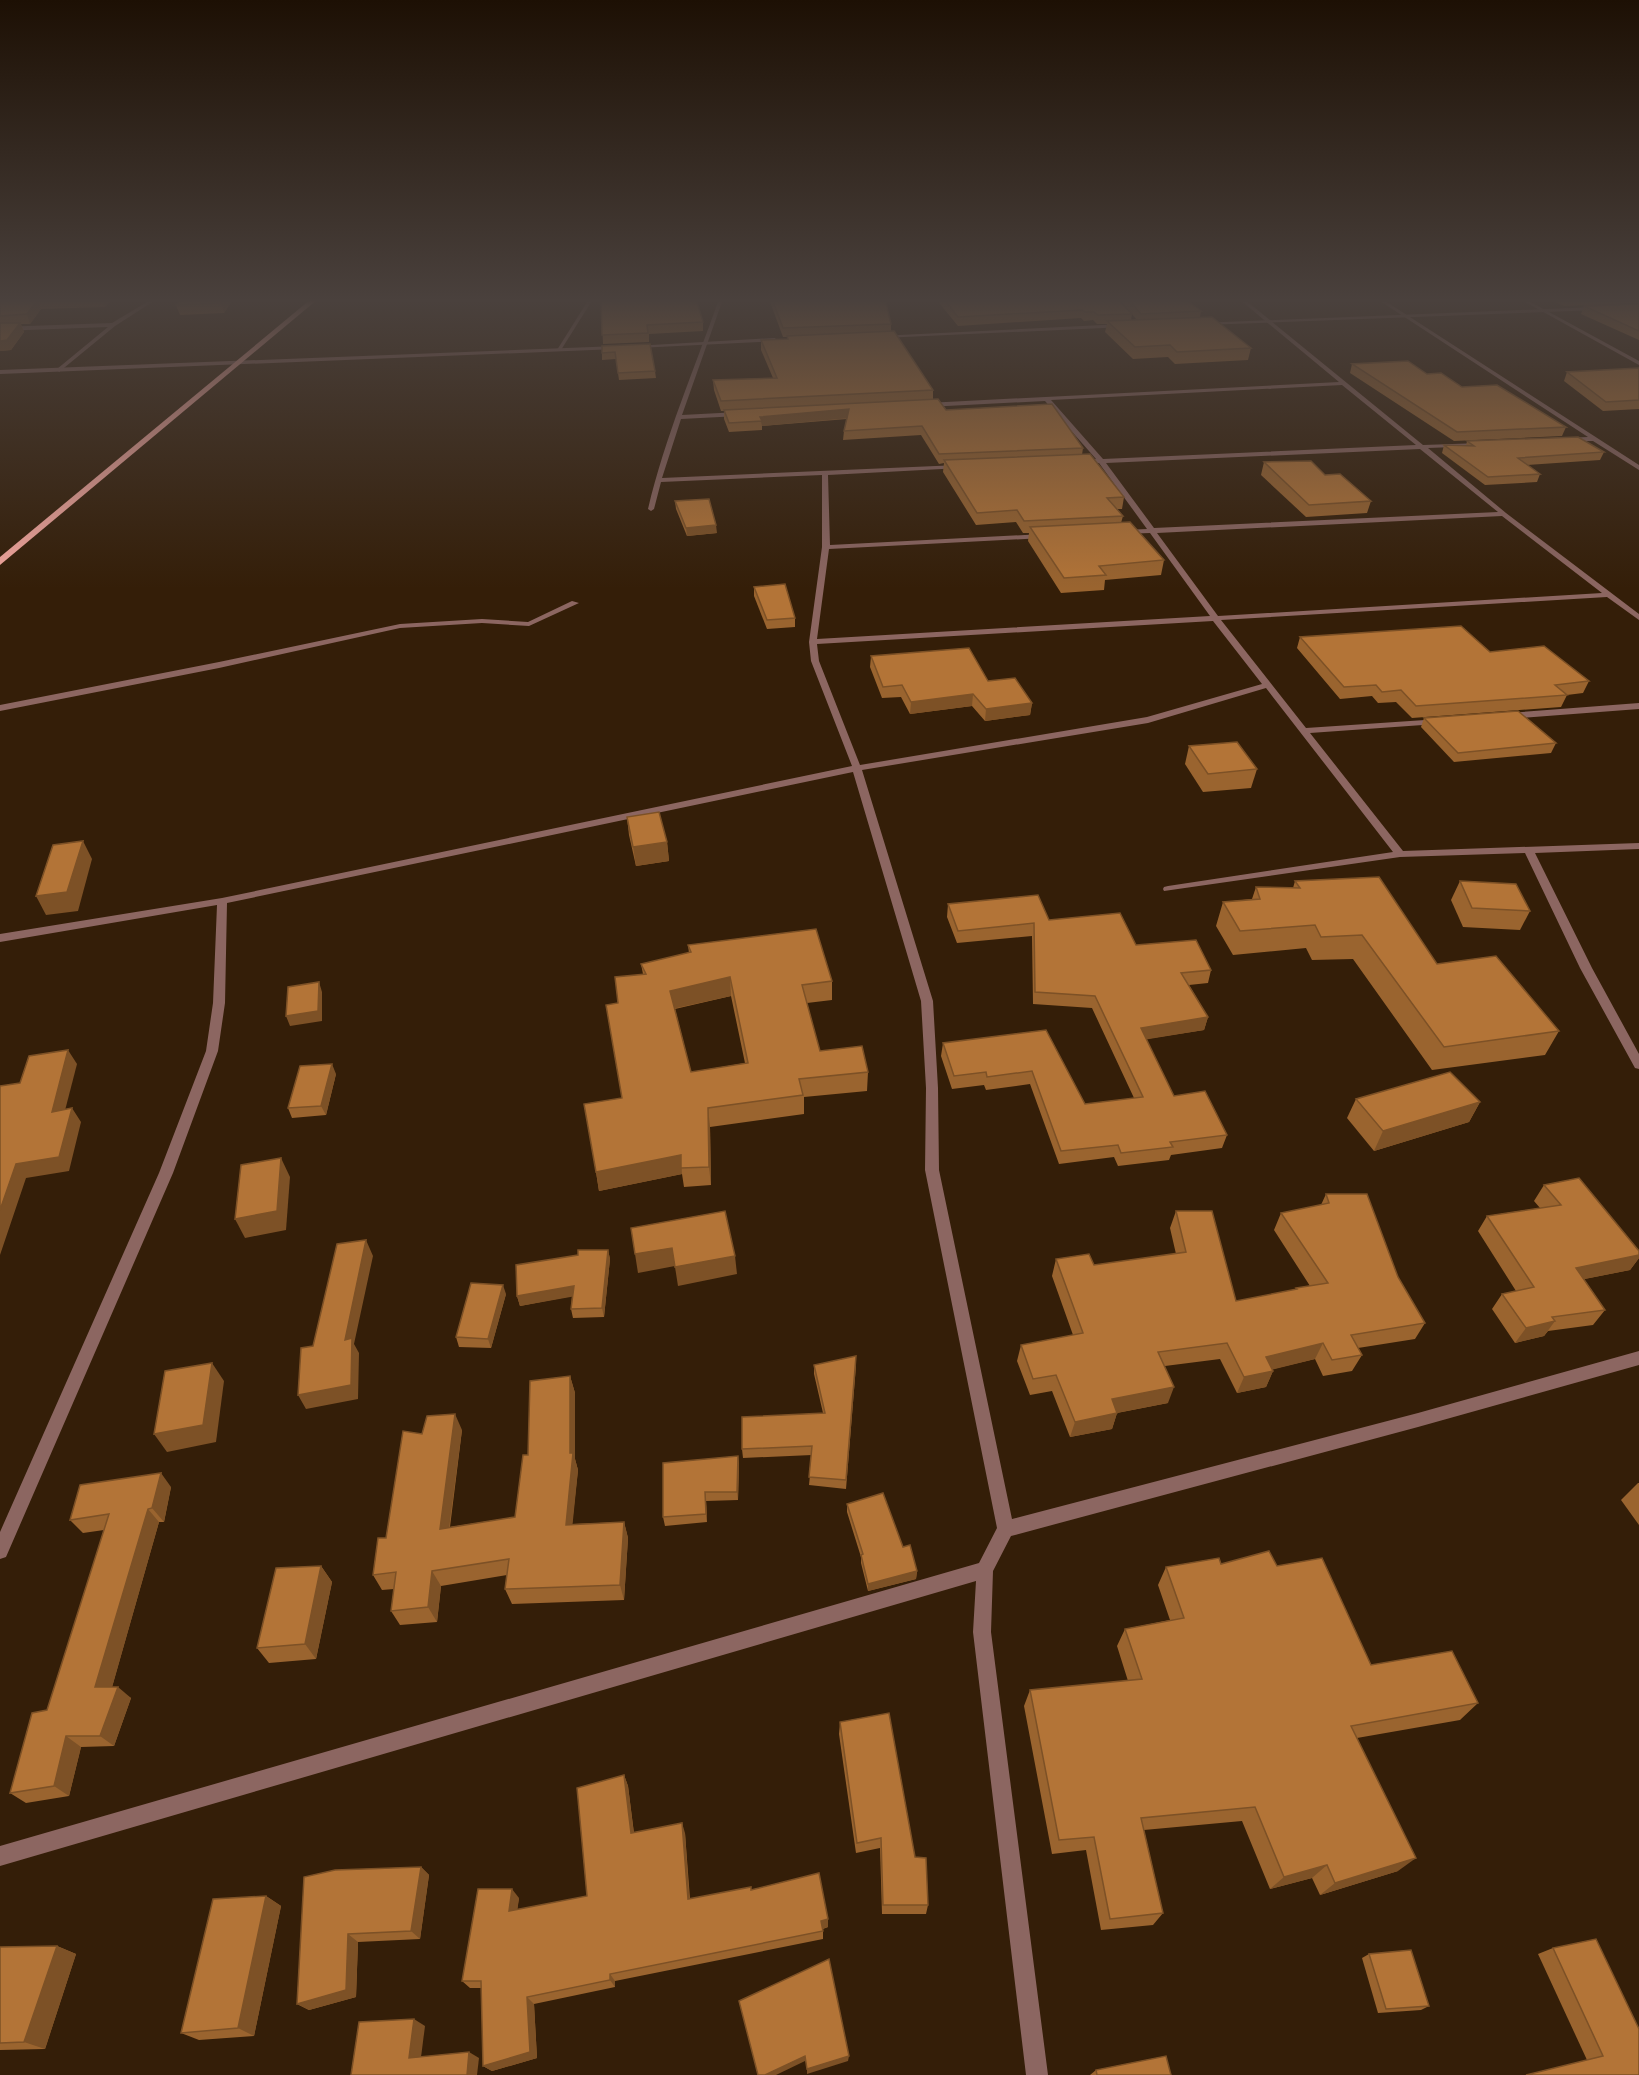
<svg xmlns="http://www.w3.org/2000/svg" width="1639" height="2075" font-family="'Open Sans',sans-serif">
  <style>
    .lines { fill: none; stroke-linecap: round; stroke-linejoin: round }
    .minor { fill: #8c6661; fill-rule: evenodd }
    .tertiary { fill: #8c6661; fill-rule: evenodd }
    .primary { fill: #f6a89f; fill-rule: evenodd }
    .wall { fill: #9a642f; fill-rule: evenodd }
    .shaded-wall { fill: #7d5126 }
    .building { fill: #b37437; stroke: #7d5126; stroke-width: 1.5; fill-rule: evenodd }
  </style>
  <rect width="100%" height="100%" fill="#341e08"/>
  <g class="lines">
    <g class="minor">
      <polygon points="152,299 157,299 115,326 59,372 57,369 108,327 0,331 0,327 112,323"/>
      <polygon points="589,299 593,299 561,350 557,350"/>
      <path d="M719,299H723L682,415L739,412L742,414L739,416L681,419L662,478L959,465L962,467L961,468L828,475L830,545L1043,534L1047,536L1043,538L829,549L817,639L1210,616L1150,533L1121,534V530H1124L1147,529L1099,463H1079L1078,462L1096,459L1045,401L927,407L924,405L927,403L1339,382L1239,299H1244L1423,445L1482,443L1483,444L1480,446L1428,448L1506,513L1639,614V620L1607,597L1221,620L1306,728L1440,719L1441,721L1437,724L1310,733L1403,851L1639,843V849L1535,853L1592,968L1639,1054V1069L1635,1068L1580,968L1525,853L1400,857L1164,891L1163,889L1164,887L1168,886L1393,852L1266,688L1148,723L862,770L933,1001L938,1088L939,1170L1012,1519L1418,1413L1639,1351V1365L1418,1427L1011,1536L993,1571L991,1632L1048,2075H1026L973,1632L976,1581L0,1866V1846L979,1563L997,1528L925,1170L926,1088L921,1001L853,772L227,903L225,1003L218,1051L173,1173L6,1557L0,1559V1532L159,1173L206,1051L213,1003L217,905L0,942V934L222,898L852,766L811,661L809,642L822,547V475L661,482L654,509L651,511L648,509C665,437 694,370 719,299ZM1342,385L1416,445L1103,459L1051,400ZM1420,449L1498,512L1154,528L1106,463ZM1502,516L1602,593L1218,616L1157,533ZM1213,621L1262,684L1147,717L860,765L819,661L817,644Z"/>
      <polygon points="1377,299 1382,299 1639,465 1639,470 1593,441 1564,441 1563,440 1566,438 1588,437"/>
      <polygon points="1520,299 1525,299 1639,361 1639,365"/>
      <polygon points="572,601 579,603 529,626 482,623 400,628 219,668 0,711 0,705 219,662 400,624 482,619 528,622"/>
      <polygon points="1639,703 1639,709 1509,719 1505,716 1509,713"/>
    </g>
    <g class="tertiary">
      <polygon points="1597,307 1599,310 1203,325 1200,323"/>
      <polygon points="1123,324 1125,327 882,338 879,336"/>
      <polygon points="775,338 777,341 637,348 634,346"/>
      <polygon points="618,346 616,349 0,374 0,370"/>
    </g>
    <polygon class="primary" points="311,299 318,299 0,565 0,557"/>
  </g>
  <g class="wall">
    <polygon points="0,299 113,299 105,307 41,309 30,324 21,324 24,332 11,350 0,351"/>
    <polygon points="184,299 233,299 224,313 180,315 176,305"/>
    <polygon points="601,299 703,322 703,331 649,334 649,342 603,344"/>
    <polygon points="769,299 885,299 891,324 891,331 933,390 933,399 946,410 1083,448 1082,455 1124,497 1122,509 1116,509 1123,516 1121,523 1164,560 1161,575 1105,580 1104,590 1061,593 1028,541 1029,533 1023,533 1016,522 976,525 943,472 944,463 939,464 921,435 843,440 844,431 847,419 762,426 762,430 729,432 724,419 724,411 721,411 714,390 713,380 773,378 761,350 761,340 787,339 787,337 783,337"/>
    <polygon points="936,299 1117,299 1132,314 1131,320 1137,320 1119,299 1185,299 1201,311 1200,317 1251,348 1248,360 1175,364 1168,357 1133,359 1105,332 1107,324 1097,324 1093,320 1084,321 1081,318 958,326"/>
    <polygon points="1538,299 1639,299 1639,303 1564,306 1555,302 1545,302"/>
    <polygon points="1639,304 1639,340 1581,314 1584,306"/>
    <polygon points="602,346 655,371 656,378 619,380 616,359 602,360"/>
    <polygon points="1352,364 1427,374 1566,427 1562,436 1454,441 1350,373"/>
    <polygon points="1639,368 1639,409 1603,411 1564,381 1567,372"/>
    <polygon points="1467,441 1604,452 1600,460 1527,465 1540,474 1537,482 1485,485 1442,453 1444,445 1466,446"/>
    <polygon points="1264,462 1325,475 1371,501 1367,513 1306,517 1261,475"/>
    <polygon points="675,501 717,533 687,536 676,509"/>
    <polygon points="754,587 795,618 795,627 767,629 754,596"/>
    <polygon points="1300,637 1490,652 1589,681 1583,693 1567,695 1561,707 1412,718 1396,702 1378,703 1372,696 1340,699 1297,648"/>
    <polygon points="871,656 988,681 1032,703 1030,715 985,721 972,706 910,714 901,697 882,698 870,667"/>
    <polygon points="1424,718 1556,743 1551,753 1454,762 1421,727"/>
    <polygon points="1189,746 1257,769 1251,788 1203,792 1185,764"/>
    <polygon points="627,817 667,842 669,861 636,866 629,835"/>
    <polygon points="1295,881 1437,964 1559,1031 1545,1055 1432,1070 1353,959 1312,960 1306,948 1233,955 1216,926 1223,902 1252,899 1256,887 1293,888"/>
    <polygon points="1460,881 1530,911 1520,930 1463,927 1451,900"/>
    <polygon points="948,904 1049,920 1136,945 1211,970 1208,983 1189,985 1208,1017 1204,1030 1146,1039 1174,1096 1227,1135 1222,1148 1171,1155 1169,1160 1118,1166 1114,1157 1059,1164 1030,1084 986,1090 984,1085 952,1089 941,1056 943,1043 1046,1030 1085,1104 1134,1098 1092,1008 1033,1004 1032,936 957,943 947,917"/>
    <path d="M688,945L832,981V1000L807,1003L820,1051L868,1072L867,1091L804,1097V1114L710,1127L711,1185L684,1187L682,1174L599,1191L596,1172L622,1098L643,974L641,964L689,953ZM731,996L745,1063L691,1072L675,1009Z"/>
    <polygon points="336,1074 326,1115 292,1118 288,1108"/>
    <polygon points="1356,1099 1480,1102 1469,1122 1374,1151 1347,1118"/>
    <polygon points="1544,1185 1639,1251 1639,1258 1630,1270 1584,1279 1605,1310 1593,1325 1548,1331 1544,1336 1515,1343 1492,1309 1502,1294 1516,1291 1478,1231 1487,1216 1540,1208 1534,1201"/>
    <polygon points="1326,1194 1398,1277 1425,1323 1415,1339 1358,1348 1362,1355 1352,1371 1323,1376 1315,1359 1273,1369 1273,1371 1266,1387 1237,1393 1220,1359 1165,1366 1168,1403 1117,1413 1112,1429 1070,1437 1052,1391 1030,1395 1017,1361 1021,1345 1073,1335 1052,1276 1056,1259 1094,1265 1176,1254 1170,1228 1176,1211 1236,1301 1295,1290 1296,1288 1310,1286 1274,1230 1281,1213 1321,1205"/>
    <polygon points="608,1250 610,1259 604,1317 573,1318 571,1309 572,1296 520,1306 517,1296"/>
    <polygon points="506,1294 491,1348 459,1347 456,1337"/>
    <polygon points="814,1365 856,1366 846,1489 809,1485 812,1455 743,1458 742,1449 823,1413 814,1374"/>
    <polygon points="570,1376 575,1393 575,1459 578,1470 572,1524 624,1522 628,1538 624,1600 512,1604 505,1589 507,1575 441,1586 437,1622 400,1625 391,1611 394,1589 382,1590 373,1575 422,1434 462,1430 450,1527 515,1517 528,1455"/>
    <polygon points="738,1456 739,1465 738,1500 706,1501 707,1522 665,1526 663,1517"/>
    <polygon points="1638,1483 1639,1483 1639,1525 1621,1500"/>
    <polygon points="171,1487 164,1522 159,1522 112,1687 131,1698 114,1746 81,1747 69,1796 26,1803 10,1793 47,1710 104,1530 83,1533 70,1520"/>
    <polygon points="847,1504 903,1547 917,1571 916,1579 868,1591 861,1563 861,1557 847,1512"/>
    <polygon points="1221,1564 1277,1566 1371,1665 1478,1703 1460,1720 1357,1738 1398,1871 1320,1895 1312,1878 1270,1889 1242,1821 1144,1830 1163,1913 1153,1925 1101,1930 1086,1850 1052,1854 1024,1706 1030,1690 1128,1681 1117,1646 1125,1629 1170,1620 1158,1585 1166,1567"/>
    <polygon points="321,1566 332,1582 316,1659 269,1663 257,1648"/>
    <polygon points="840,1722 928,1905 926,1914 882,1914 880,1848 856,1853 839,1734"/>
    <polygon points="624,1775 628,1786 634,1833 685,1833 690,1899 751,1890 828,1919 828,1927 823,1929 823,1939 615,1981 615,1987 534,2004 537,2058 492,2071 483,2066 482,1988 470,1988 462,1981 519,1898 517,1910 587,1896"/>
    <polygon points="421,1867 429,1875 420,1939 358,1942 356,1997 309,2010 297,2004 304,1877"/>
    <polygon points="266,1896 281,1906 254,2036 199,2040 181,2033"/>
    <polygon points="57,1946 76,1954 45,2049 0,2050 0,1947"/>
    <polygon points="1553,1948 1639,2075 1587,2060 1538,1954"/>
    <polygon points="1369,1954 1429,2006 1421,2010 1378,2013 1362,1958"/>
    <polygon points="1096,2070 1171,2075 1090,2075"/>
  </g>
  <g class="shaded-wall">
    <polygon points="38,299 41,309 30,324 27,314"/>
    <polygon points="102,299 113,299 105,307"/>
    <polygon points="224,299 233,299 224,313 221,303"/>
    <polygon points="20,323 24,332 11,350 0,351 0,341"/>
    <polygon points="849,409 849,418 762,426 760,417"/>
    <polygon points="716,525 717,533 687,536 686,528"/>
    <polygon points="973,694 972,706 910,714 911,702"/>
    <polygon points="1032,703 1030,715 985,721 986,709"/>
    <polygon points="83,841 92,859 78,911 46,915 36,896"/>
    <polygon points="667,842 669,861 636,866 633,847"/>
    <polygon points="730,977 731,996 672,1009 670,991"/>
    <polygon points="319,982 322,992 322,1021 290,1026 286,1016"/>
    <polygon points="1208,1017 1204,1030 1137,1041 1141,1028"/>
    <polygon points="68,1050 77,1064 61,1126 52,1112"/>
    <polygon points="332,1064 336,1074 326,1115 321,1106"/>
    <polygon points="1480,1102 1469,1122 1374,1151 1383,1131"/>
    <polygon points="72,1108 81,1122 69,1171 26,1178 0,1255 0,1210 16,1164"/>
    <polygon points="708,1108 710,1127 711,1185 709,1167"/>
    <polygon points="681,1155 682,1174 599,1191 596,1172"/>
    <polygon points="281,1158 290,1177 286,1230 245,1238 235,1219"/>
    <polygon points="366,1240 373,1256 354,1344 359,1353 358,1399 306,1409 298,1395 345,1340"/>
    <polygon points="672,1248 675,1266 638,1273 635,1254"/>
    <polygon points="608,1250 610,1259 604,1317 602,1308"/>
    <polygon points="1639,1255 1639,1258 1630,1270 1565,1283 1576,1268"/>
    <polygon points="735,1256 737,1274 678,1286 675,1267"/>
    <polygon points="503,1285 506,1294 491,1348 488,1339"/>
    <polygon points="574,1286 576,1296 520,1306 517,1296"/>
    <polygon points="1555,1321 1544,1336 1515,1343 1526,1328"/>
    <polygon points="1323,1343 1315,1359 1259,1373 1266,1357"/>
    <polygon points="212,1363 224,1381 216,1442 167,1452 154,1434"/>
    <polygon points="1273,1371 1266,1387 1237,1393 1244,1377"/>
    <polygon points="570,1376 575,1393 575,1459 578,1470 571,1540 566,1525 570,1453"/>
    <polygon points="1174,1387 1168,1403 1106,1415 1112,1399"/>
    <polygon points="1117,1413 1112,1429 1070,1437 1075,1422"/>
    <polygon points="455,1414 462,1430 447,1544 440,1529"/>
    <polygon points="738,1456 739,1465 738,1500 737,1492"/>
    <polygon points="161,1473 171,1487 164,1522 152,1508"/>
    <polygon points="705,1492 706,1501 707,1522 706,1514"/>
    <polygon points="148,1509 159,1522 109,1698 95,1687"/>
    <polygon points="624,1522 628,1538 624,1600 620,1585"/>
    <polygon points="321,1566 332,1582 316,1659 305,1644"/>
    <polygon points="432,1571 441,1586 437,1622 428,1607"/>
    <polygon points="917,1571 916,1579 868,1591 868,1584"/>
    <polygon points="118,1687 131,1698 114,1746 100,1736"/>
    <polygon points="66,1736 81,1747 69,1796 54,1786"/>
    <polygon points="624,1775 628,1786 635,1843 631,1833"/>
    <polygon points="682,1823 685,1833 690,1908 688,1899"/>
    <polygon points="1416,1858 1398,1871 1320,1895 1335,1883"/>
    <polygon points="1327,1865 1312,1878 1270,1889 1284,1877"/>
    <polygon points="421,1867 429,1875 420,1939 411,1931"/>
    <polygon points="512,1889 519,1898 516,1920 509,1911"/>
    <polygon points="266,1896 281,1906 254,2036 238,2028"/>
    <polygon points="828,1919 828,1927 821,1929 821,1921"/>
    <polygon points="348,1934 358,1942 356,1997 309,2010 297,2004"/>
    <polygon points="57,1946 76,1954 45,2049 24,2042"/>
    <polygon points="610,1974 615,1981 615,1987 610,1980"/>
    <polygon points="527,1997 534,2004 537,2058 492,2071 483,2066"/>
    <polygon points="414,2019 425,2026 420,2065 409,2058"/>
    <polygon points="469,2052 479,2058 477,2075 467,2075"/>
    <polygon points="805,2056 805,2061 776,2075 765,2075"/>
    <polygon points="849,2056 848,2061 807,2074 807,2069"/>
  </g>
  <g class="building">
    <polygon points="0,299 59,299 38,299 27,314 0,316"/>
    <polygon points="184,299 224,299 221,303 176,305"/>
    <polygon points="601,299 696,299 703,322 647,325 648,333 602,335"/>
    <polygon points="772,299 885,299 891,324 783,328"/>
    <polygon points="944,299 1117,299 1132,314 1098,315 1094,312 1085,312 1082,310 958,317"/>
    <polygon points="1128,299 1185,299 1201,311 1141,314"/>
    <polygon points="1639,304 1639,331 1584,306"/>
    <polygon points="1212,317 1251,348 1177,352 1170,345 1135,347 1107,321"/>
    <polygon points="0,323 20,323 7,340 0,341"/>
    <polygon points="894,331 933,390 721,401 713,380 777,378 761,340 788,339 787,336"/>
    <polygon points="650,344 655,371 618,373 615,352 602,353 602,346"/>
    <polygon points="1408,361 1427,374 1441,373 1462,387 1497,385 1566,427 1457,432 1352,364"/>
    <polygon points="1639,368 1639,400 1606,402 1567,372"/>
    <polygon points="938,399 946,410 1052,404 1083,448 939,454 922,426 844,431 849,409 760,417 762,421 729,423 724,410"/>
    <polygon points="1578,437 1604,452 1518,458 1540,474 1488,477 1444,445 1474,446 1467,441"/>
    <polygon points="1090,454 1124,497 1107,498 1123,516 1024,521 1017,510 977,513 944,460"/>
    <polygon points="1311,461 1325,475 1340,474 1371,501 1309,505 1264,462"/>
    <polygon points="709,499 716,525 686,528 675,501"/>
    <polygon points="1130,522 1164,560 1099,566 1106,575 1064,578 1030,527"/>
    <polygon points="785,584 795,618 767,620 754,587"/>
    <polygon points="1461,626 1490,652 1544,646 1589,681 1555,685 1567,695 1416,706 1401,690 1382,692 1376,685 1344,687 1300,637"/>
    <polygon points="969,648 988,681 1015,678 1032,703 986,709 973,694 911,702 902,685 883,687 871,656"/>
    <polygon points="1518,711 1556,743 1458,753 1424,718"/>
    <polygon points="1237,742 1257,769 1208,774 1189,746"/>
    <polygon points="659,812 667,842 633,847 627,817"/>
    <polygon points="83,841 67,892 36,896 53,845"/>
    <polygon points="1379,877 1437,964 1496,956 1559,1031 1444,1047 1362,935 1321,937 1315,925 1240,931 1223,902 1260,899 1256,887 1300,888 1295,881"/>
    <polygon points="1460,881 1516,884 1530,911 1472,908"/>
    <polygon points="1038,895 1049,920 1120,913 1136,945 1196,940 1211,970 1181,973 1208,1017 1141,1028 1174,1096 1205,1091 1227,1135 1170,1142 1173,1147 1121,1153 1118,1145 1061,1151 1032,1071 987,1077 986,1072 954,1076 943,1043 1046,1030 1085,1104 1143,1097 1095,996 1035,992 1034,923 958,931 948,904"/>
    <path d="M816,929L832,981L802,985L820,1051L862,1046L868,1072L799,1079L803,1095L708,1108L709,1167L681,1168V1155L596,1172L584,1104L622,1098L606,1005L618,1003L615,977L646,974L641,964L691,952L688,945ZM730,977L748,1063L691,1072L670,991Z"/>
    <polygon points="319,982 318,1011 286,1016 288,987"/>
    <polygon points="68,1050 52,1112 72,1108 59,1157 16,1164 0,1210 0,1086 20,1083 29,1056"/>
    <polygon points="332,1064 321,1106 288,1108 300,1066"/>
    <polygon points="1450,1072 1480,1102 1383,1131 1356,1099"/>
    <polygon points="281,1158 277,1211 235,1219 241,1165"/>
    <polygon points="1579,1178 1639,1251 1639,1255 1576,1268 1605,1310 1552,1317 1555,1321 1526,1328 1502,1294 1534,1287 1487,1216 1561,1205 1544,1185"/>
    <polygon points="1326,1194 1367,1194 1398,1277 1425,1323 1351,1335 1362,1355 1332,1360 1323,1343 1266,1357 1273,1371 1244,1377 1227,1343 1158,1352 1174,1387 1112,1399 1117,1413 1075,1422 1056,1375 1033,1379 1021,1345 1083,1333 1056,1259 1089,1254 1094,1265 1186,1252 1176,1211 1212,1211 1236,1301 1297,1289 1296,1288 1328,1283 1281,1213 1329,1203"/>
    <polygon points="725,1211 735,1256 675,1267 672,1248 635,1254 631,1228"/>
    <polygon points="366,1240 345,1340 352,1338 351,1385 298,1395 301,1348 313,1346 337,1244"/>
    <polygon points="578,1250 608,1250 602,1308 571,1309 574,1286 517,1296 516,1265 578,1255"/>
    <polygon points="471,1283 503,1285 488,1339 456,1337"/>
    <polygon points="856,1356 846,1480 809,1477 812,1446 742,1449 742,1417 825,1413 814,1365"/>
    <polygon points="212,1363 203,1425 154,1434 165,1371"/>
    <polygon points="570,1376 570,1453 573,1453 566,1525 624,1522 620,1585 505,1589 509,1559 432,1571 428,1607 391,1611 396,1572 373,1575 378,1538 386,1538 403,1431 422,1434 427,1416 455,1414 440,1529 515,1517 523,1455 528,1455 530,1381"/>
    <polygon points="738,1456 737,1492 705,1492 706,1514 663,1517 663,1463"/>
    <polygon points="161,1473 152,1508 148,1509 95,1687 118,1687 100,1736 66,1736 54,1786 10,1793 32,1713 47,1710 109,1514 70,1520 80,1485"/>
    <polygon points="883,1493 903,1547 910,1545 917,1571 868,1584 861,1555 863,1554 847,1504"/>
    <polygon points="1269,1551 1277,1566 1322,1558 1371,1665 1452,1651 1478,1703 1351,1726 1416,1858 1335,1883 1327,1865 1284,1877 1255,1807 1141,1818 1163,1913 1110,1919 1094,1837 1059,1840 1030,1690 1142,1679 1125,1629 1184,1618 1166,1567 1219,1558 1221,1564"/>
    <polygon points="321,1566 305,1644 257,1648 276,1568"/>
    <polygon points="889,1713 915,1857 926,1858 928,1905 883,1905 881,1838 857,1843 840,1722"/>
    <polygon points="624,1775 631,1833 682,1823 688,1899 751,1887 751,1890 819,1873 828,1919 821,1921 823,1931 610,1974 610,1980 527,1997 530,2052 483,2066 481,1981 462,1981 478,1889 512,1889 509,1911 587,1896 577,1788"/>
    <polygon points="421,1867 411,1931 348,1934 346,1990 297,2004 304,1877 335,1870"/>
    <polygon points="266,1896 238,2028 181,2033 213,1899"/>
    <polygon points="1596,1939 1639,2029 1639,2075 1526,2075 1603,2056 1553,1948"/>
    <polygon points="57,1946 24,2042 0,2043 0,1947"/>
    <polygon points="1411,1950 1429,2006 1386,2009 1369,1954"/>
    <polygon points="829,1959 849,2056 807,2069 805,2056 765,2075 758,2075 739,2001"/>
    <polygon points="414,2019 409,2058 469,2052 467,2075 351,2075 359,2022"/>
    <polygon points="1166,2056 1171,2075 1097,2075 1096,2070"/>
  </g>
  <linearGradient id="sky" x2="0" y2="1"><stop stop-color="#1d1004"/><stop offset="0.51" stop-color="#4a413d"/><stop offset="1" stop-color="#4a413d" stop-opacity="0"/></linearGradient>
  <rect width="1639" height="589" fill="url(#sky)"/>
</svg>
